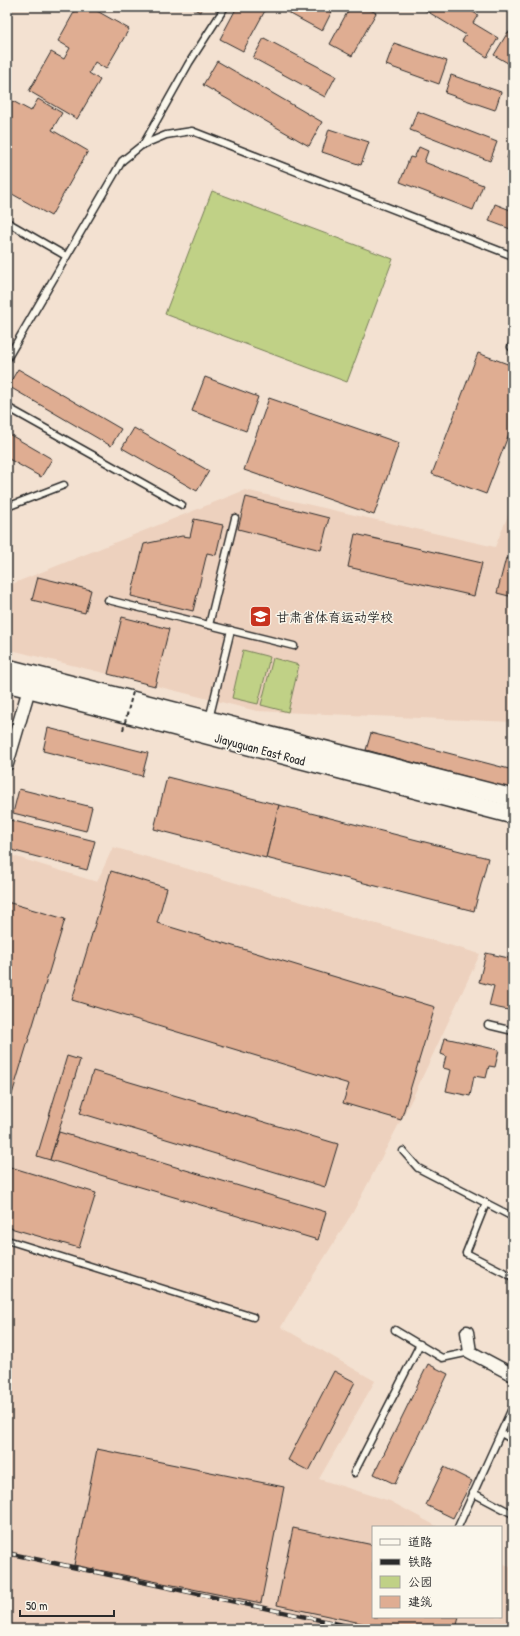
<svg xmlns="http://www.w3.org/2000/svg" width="520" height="1636" font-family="'Patrick Hand','LXGW WenKai TC',sans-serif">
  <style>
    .built { fill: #edd1be }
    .green { fill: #c0d186; stroke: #767e58 }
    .building { fill: #dfad92; stroke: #2b2b2b }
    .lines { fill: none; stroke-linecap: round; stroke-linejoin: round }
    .lane-casing { stroke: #2b2b2b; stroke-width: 9 }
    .street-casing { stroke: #2b2b2b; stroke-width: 15 }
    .secondary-casing { stroke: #2b2b2b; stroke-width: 20 }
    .lane { stroke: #fbf7ec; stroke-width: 6 }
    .street { stroke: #fbf7ec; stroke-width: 12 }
    .secondary { stroke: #fbf7ec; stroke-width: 17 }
    .rail-casing { stroke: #2b2b2b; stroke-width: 4.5 }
    .rail { stroke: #fbf7ec; stroke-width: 3; stroke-dasharray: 9; stroke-linecap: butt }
    .path-bridge { stroke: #2b2b2b; stroke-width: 2; stroke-dasharray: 4 3; stroke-linecap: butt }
    .labels { text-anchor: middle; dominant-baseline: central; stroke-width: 3; stroke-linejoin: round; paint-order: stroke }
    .poi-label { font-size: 13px; fill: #2b2b2b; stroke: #fbf7ec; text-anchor: start }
    .street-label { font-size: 13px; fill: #2b2b2b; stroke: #fbf7ec }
  </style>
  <rect width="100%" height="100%" fill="#f3e1d1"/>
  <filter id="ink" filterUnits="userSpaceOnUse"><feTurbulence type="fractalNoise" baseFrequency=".025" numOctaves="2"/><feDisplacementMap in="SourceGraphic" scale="8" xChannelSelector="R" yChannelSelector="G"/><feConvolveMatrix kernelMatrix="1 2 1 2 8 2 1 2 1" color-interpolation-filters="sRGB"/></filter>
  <g filter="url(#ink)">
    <g class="built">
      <polygon points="245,490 495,547 513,503 513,722 257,711 7,649 7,586"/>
      <polygon points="113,847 480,954 413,1097 353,1212 281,1327 375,1381 319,1479 390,1501 438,1527 373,1527 373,1617 501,1617 501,1562 513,1569 513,1629 7,1629 7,854 97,882"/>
    </g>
    <g class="green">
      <polygon points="212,191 393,259 347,382 165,314"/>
      <polygon points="243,650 270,657 258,704 232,698"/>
      <polygon points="273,658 299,665 288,712 261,705"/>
    </g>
    <g class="building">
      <polygon points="77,7 90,7 129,29 106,69 95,62 89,73 100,80 77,119 29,91 51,52 64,59 70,48 58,41"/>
      <polygon points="190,7 203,7 200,12"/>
      <polygon points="237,7 267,7 243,51 220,39"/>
      <polygon points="287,7 324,7 332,11 322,31 285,11"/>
      <polygon points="350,7 365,7 376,13 352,56 330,44"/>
      <polygon points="420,7 464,7 478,15 473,23 498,38 487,57 462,41 466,35"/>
      <polygon points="508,32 513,35 513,66 494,55"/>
      <polygon points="264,38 336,76 325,97 253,58"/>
      <polygon points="394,43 447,61 439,84 386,65"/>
      <polygon points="217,61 322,122 309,146 203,85"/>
      <polygon points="451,75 501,92 495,110 445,93"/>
      <polygon points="7,98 31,111 38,99 62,113 52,130 88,151 51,216 7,191"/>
      <polygon points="417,111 497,142 490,161 410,130"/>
      <polygon points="329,129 369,142 361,165 322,152"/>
      <polygon points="512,145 513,145 513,161 507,158"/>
      <polygon points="419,147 428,151 424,162 483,185 473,210 400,182 410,157 414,158"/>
      <polygon points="495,204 513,211 513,230 489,221"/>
      <polygon points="478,353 513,366 513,423 486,494 432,474"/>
      <polygon points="18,369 121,429 111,446 8,386"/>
      <polygon points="205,377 258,397 246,431 192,411"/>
      <polygon points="269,398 399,443 374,515 244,470"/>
      <polygon points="134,428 209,471 197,491 122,448"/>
      <polygon points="7,433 52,459 41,477 7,458"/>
      <polygon points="246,497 329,518 321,550 238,529"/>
      <polygon points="513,517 513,529 509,527"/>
      <polygon points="194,519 223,525 216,555 207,553 193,611 131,596 144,544 182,536 190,537"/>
      <polygon points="355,534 482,563 474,596 348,567"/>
      <polygon points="506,558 513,559 513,597 497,593"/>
      <polygon points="38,577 91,590 85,613 32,600"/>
      <polygon points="122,617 169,629 155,686 108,674"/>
      <polygon points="48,728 148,753 142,776 43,751"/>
      <polygon points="371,733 513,770 513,789 366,750"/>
      <polygon points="167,777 279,805 266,858 154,829"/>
      <polygon points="19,789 92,807 86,831 13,813"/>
      <polygon points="279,805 488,858 474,911 266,858"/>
      <polygon points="10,820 95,841 87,870 7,849 7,830"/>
      <polygon points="111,871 167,888 157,923 435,1007 401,1120 343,1103 349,1084 72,1000"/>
      <polygon points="7,902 65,919 7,1111"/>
      <polygon points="486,953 513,959 513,1011 489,1006 494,986 479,982"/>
      <polygon points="445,1038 499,1050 495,1067 489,1066 486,1078 474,1076 470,1096 446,1091 451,1070 443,1068 446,1056 441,1054"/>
      <polygon points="67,1056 80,1060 50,1160 37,1156"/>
      <polygon points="93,1071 338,1144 325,1187 80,1113"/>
      <polygon points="59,1132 326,1212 318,1240 50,1160"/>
      <polygon points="7,1166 96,1193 79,1248 7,1227"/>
      <polygon points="428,1364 448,1374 395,1484 374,1474"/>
      <polygon points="334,1371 355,1382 309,1471 288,1460"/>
      <polygon points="97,1449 284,1487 261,1603 74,1565"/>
      <polygon points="444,1467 472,1481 453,1518 426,1505"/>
      <polygon points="293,1528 373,1545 373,1617 459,1617 456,1629 389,1629 277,1605"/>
    </g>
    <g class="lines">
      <defs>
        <g id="lane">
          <polyline points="143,145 189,63 225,7"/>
          <polyline points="7,222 66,256"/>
          <polyline points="511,347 513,343"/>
          <polyline points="7,359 122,161 142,145 166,135 192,131 513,256"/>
          <polyline points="7,407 182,505"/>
          <polyline points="7,507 64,485"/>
          <polyline points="108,600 294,646"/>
          <polyline points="209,625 235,518"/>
          <polyline points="209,719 231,630"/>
          <polyline points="488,1025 513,1031"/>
          <polyline points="403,1151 418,1168 513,1217"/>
          <polyline points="486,1203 466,1253 513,1277"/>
          <polyline points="7,1240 253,1317"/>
          <polyline points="395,1330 442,1358 470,1352"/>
          <polyline points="501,1433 513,1440"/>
          <polyline points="354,1473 420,1344"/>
          <polyline points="473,1493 513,1514"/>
          <polyline points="458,1527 513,1406"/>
        </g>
        <g id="street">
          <polyline points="7,764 29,689"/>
          <polyline points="467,1332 470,1352 513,1375"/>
        </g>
        <g id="secondary">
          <polyline points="7,668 513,798"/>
          <polyline points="7,683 513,815"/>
        </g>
      </defs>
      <use href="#lane" class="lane-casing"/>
      <use href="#street" class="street-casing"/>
      <use href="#secondary" class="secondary-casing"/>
      <use href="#lane" class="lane"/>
      <use href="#street" class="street"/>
      <use href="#secondary" class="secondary"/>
      <defs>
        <polyline id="rail" points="7,1553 362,1629"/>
      </defs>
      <use href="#rail" class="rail-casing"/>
      <use href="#rail" class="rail"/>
      <polyline class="path-bridge" points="123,730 133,692"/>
    </g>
  </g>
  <defs>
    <symbol id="university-square" viewBox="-11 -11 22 22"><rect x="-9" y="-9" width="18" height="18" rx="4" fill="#c8321e" stroke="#fbf7ec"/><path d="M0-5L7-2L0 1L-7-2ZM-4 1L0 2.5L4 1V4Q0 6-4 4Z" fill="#fff"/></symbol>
  </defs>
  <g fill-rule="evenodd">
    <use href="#university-square" x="248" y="604" width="25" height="25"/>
  </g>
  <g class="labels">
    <g class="poi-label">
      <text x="276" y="617">甘肃省体育运动学校</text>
    </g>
    <g class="street-label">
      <text transform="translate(260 749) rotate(15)">Jiayuguan East Road</text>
    </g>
  </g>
  <rect width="520" height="1636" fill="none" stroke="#fbf7ec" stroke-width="24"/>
  <rect x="12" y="12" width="496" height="1612" fill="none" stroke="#2b2b2b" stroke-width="1.5" filter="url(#ink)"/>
  <rect x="372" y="1526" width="130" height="92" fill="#fbf7ec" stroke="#a8a59f"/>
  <rect x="380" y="1539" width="20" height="6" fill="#fbf7ec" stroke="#a8a59f"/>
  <text x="408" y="1546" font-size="12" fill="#2b2b2b">道路</text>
  <rect x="380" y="1559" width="20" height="6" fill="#2b2b2b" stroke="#a8a59f"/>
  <text x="408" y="1566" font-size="12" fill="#2b2b2b">铁路</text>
  <rect x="380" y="1576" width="20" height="12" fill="#c0d186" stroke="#a8a59f"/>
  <text x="408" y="1586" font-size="12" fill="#2b2b2b">公园</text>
  <rect x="380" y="1596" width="20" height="12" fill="#dfad92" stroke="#a8a59f"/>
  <text x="408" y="1606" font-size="12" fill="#2b2b2b">建筑</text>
  <path d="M20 1610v6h94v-6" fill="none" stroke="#2b2b2b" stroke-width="2"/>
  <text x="26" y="1610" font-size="12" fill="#2b2b2b" stroke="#fbf7ec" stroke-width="3" paint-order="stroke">50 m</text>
</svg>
